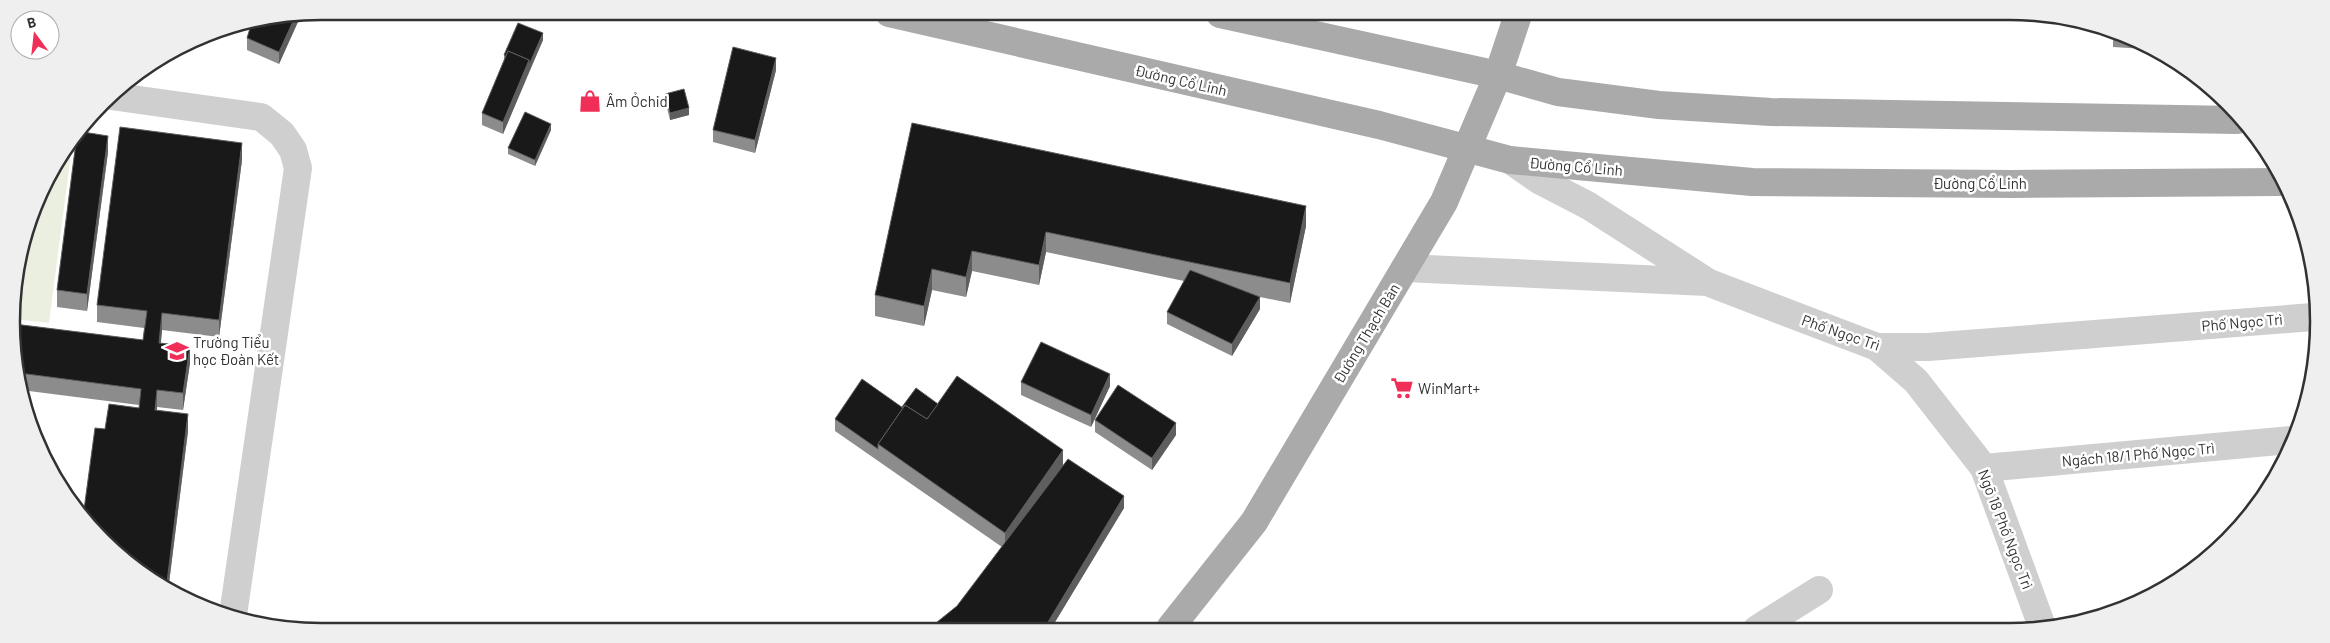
<svg xmlns="http://www.w3.org/2000/svg" width="2330" height="643" font-family="Barlow,sans-serif">
  <style>
    .green { fill: #ebefe0 }
    .lines { fill: none; stroke-linecap: round; stroke-linejoin: round }
    .minor { stroke: #cfcfcf; stroke-width: 28 }
    .major { stroke: #aaa; stroke-width: 28 }
    .wall { fill: #8c8c8c }
    .shaded-wall { fill: #5e5e5e }
    .building { fill: #191919; stroke: #5e5e5e }
    .labels { text-anchor: middle; dominant-baseline: central; stroke-width: 5; stroke-linejoin: round; paint-order: stroke }
    .street-label { font-size: 15px; fill: #323232; stroke: #fff }
    .poi-label { font-size: 15px; fill: #323232; stroke: #fff; text-anchor: start }
    .rim { fill: none; stroke: #323232; stroke-width: 2.5 }
  </style>
  <rect width="100%" height="100%" fill="#fff"/>
  <polygon class="green" points="72,146 49,323 14,319 12,301 43,184"/>
  <g class="lines">
    <g class="minor">
      <polyline points="111,96 261,117 282,134 293,150 298,168 233,615"/>
      <polyline points="1510,160 1539,180 1589,206 1706,281"/>
      <polyline points="1405,268 1707,282 1877,347 1928,347 2313,317"/>
      <polyline points="1877,347 1916,381 1984,468 2043,629"/>
      <polyline points="1984,468 2291,440"/>
      <polyline points="1757,629 1819,590"/>
    </g>
    <g class="major">
      <polyline points="889,13 1379,125 1510,160 1752,182 2013,184 2280,182"/>
      <polyline points="1220,14 1498,75 1558,92 1659,105 1771,112 2237,120"/>
      <polyline points="1170,628 1254,522 1444,202 1498,75 1518,15"/>
    </g>
  </g>
  <g class="wall">
    <polygon points="301,15 279,64 247,50 247,38 251,25"/>
    <polygon points="2113,35 2145,49 2113,47"/>
    <polygon points="543,40 503,134 482,125 482,113 504,60 504,55"/>
    <polygon points="776,70 755,153 713,142 713,130"/>
    <polygon points="665,94 689,115 670,120 665,100"/>
    <polygon points="912,123 1306,226 1290,303 1260,297 1260,309 1232,356 1167,324 1167,312 1184,281 1046,252 1039,285 972,271 966,297 932,290 924,326 875,316 875,295"/>
    <polygon points="551,130 535,166 508,154 508,148"/>
    <polygon points="108,152 87,311 57,307 57,290"/>
    <polygon points="242,160 219,337 162,330 161,343 190,363 183,410 157,407 157,411 188,431 168,591 166,590 105,429 139,408 139,405 21,390 14,324 143,340 144,328 97,322 97,305"/>
    <polygon points="1021,382 1110,386 1091,427 1021,395"/>
    <polygon points="938,404 1063,466 1124,508 1052,627 931,627 957,606 1002,547 835,431 835,419 902,407"/>
    <polygon points="1095,420 1176,435 1152,470 1095,432"/>
  </g>
  <g class="shaded-wall">
    <polygon points="301,15 279,64 279,52 295,17"/>
    <polygon points="543,33 543,40 529,72 529,65"/>
    <polygon points="776,58 776,70 755,153 755,140"/>
    <polygon points="529,60 529,72 503,134 503,122"/>
    <polygon points="689,108 689,115 670,120 670,113"/>
    <polygon points="551,124 551,130 535,166 535,160"/>
    <polygon points="108,136 108,152 87,311 87,294"/>
    <polygon points="242,143 242,160 219,337 219,320"/>
    <polygon points="1306,206 1306,226 1290,303 1290,283"/>
    <polygon points="1046,232 1046,252 1039,285 1039,265"/>
    <polygon points="972,251 972,271 966,297 966,277"/>
    <polygon points="932,269 932,290 924,326 924,306"/>
    <polygon points="1260,297 1260,309 1232,356 1232,344"/>
    <polygon points="162,313 162,330 159,359 159,343"/>
    <polygon points="190,346 190,363 183,410 183,393"/>
    <polygon points="1110,374 1110,386 1091,427 1091,415"/>
    <polygon points="157,390 157,407 155,427 155,410"/>
    <polygon points="188,414 188,431 168,591 166,590"/>
    <polygon points="1176,423 1176,435 1152,470 1152,458"/>
    <polygon points="1063,450 1063,467 1005,549 1005,533"/>
    <polygon points="1124,496 1124,508 1052,627 1045,627"/>
  </g>
  <g class="building">
    <polygon points="295,17 279,52 247,38 251,25"/>
    <polygon points="518,23 543,33 529,65 529,60 508,51 506,56 504,55"/>
    <polygon points="733,47 776,58 755,140 713,130"/>
    <polygon points="508,51 529,60 503,122 482,113"/>
    <polygon points="684,89 689,108 670,113 665,94"/>
    <polygon points="525,112 551,124 535,160 508,148"/>
    <polygon points="912,123 1306,206 1290,283 1046,232 1039,265 972,251 966,277 932,269 924,306 875,295"/>
    <polygon points="120,127 242,143 219,320 162,313 159,343 190,346 183,393 157,390 155,410 188,414 166,590 83,517 95,428 105,429 109,404 139,408 141,389 19,373 14,324 143,340 147,311 97,305"/>
    <polygon points="83,132 108,136 87,294 57,290 76,142"/>
    <polygon points="1190,270 1260,297 1232,344 1167,312"/>
    <polygon points="1041,342 1110,374 1091,415 1021,382"/>
    <polygon points="957,376 1063,450 1005,533 878,444 905,405 927,419"/>
    <polygon points="862,379 903,408 878,444 878,449 835,419"/>
    <polygon points="1118,385 1176,423 1152,458 1095,420"/>
    <polygon points="916,388 938,404 927,419 905,405 903,408 902,407"/>
    <polygon points="1068,459 1124,496 1045,627 931,627 957,606"/>
  </g>
  <defs>
    <symbol id="shop-bare" viewBox="-9 -9 18 18"><path d="M-5-2.5h2.3a2.7 3.5 0 0 1 5.4 0H5L5.5 6h-11ZM-1.5-2.5h3a1.5 2.3 0 0 0-3 0Z" fill="#f02e58" stroke="#fff" stroke-width="2.5" paint-order="stroke"/></symbol>
    <symbol id="school-bare" viewBox="-9 -9 18 18"><path d="M0-5L7-2L0 1L-7-2ZM-4 1L0 2.5L4 1V4Q0 6-4 4Z" fill="#f02e58" stroke="#fff" stroke-width="2.5" paint-order="stroke"/></symbol>
    <symbol id="supermarket-bare" viewBox="-9 -9 18 18"><path d="M-6-5.5h2.5l.6 2H6L4.5 2H-2.5L-4.4-4H-6ZM-1.5 3.2a1.3 1.3 0 1 0 .1 0ZM3 3.2a1.3 1.3 0 1 0 .1 0Z" fill="#f02e58" stroke="#fff" stroke-width="2.5" paint-order="stroke"/></symbol>
  </defs>
  <g fill-rule="evenodd">
    <use href="#shop-bare" x="574" y="85" width="32" height="32"/>
    <use href="#school-bare" x="161" y="335" width="32" height="32"/>
    <use href="#supermarket-bare" x="1386" y="372" width="32" height="32"/>
  </g>
  <g class="labels">
    <g class="street-label">
      <text transform="translate(1181 80) rotate(13)">Đường Cổ Linh</text>
      <text transform="translate(1576 166) rotate(5)">Đường Cổ Linh</text>
      <text x="1980" y="183">Đường Cổ Linh</text>
      <text transform="translate(2242 322) rotate(-5)">Phố Ngọc Trì</text>
      <text transform="translate(1841 332) rotate(19)">Phố Ngọc Trì</text>
      <text transform="translate(1366 333) rotate(-59)">Đường Thạch Bàn</text>
      <text transform="translate(2138 454) rotate(-5)">Ngách 18/1 Phố Ngọc Trì</text>
      <text transform="translate(2006 529) rotate(69)">Ngõ 18 Phố Ngọc Trì</text>
    </g>
    <g class="poi-label">
      <text x="606" y="101">Âm Ỏchid</text>
      <text x="193" y="342">Trường Tiểu<tspan x="193" dy="17">học Đoàn Kết</tspan></text>
      <text x="1418" y="388">WinMart+</text>
    </g>
  </g>
  <path d="M0 0H2330V643H0ZM321 20H2009A301 301 0 0 1 2310 321V322A301 301 0 0 1 2009 623H321A301 301 0 0 1 20 322V321A301 301 0 0 1 321 20Z" fill="#efefef" fill-rule="evenodd"/>
  <path class="rim" d="M321 20H2009A301 301 0 0 1 2310 321V322A301 301 0 0 1 2009 623H321A301 301 0 0 1 20 322V321A301 301 0 0 1 321 20Z"/>
  <g transform="translate(35 35) rotate(345)"><circle r="24" fill="#ffffff" stroke="#adadad"/>
  <path d="M0-4L9 19L0 12L-9 19Z" fill="#f02e58"/>
  <text y="-8" font-size="14" font-weight="bold" text-anchor="middle" fill="#323232">B</text>
  </g>
</svg>
